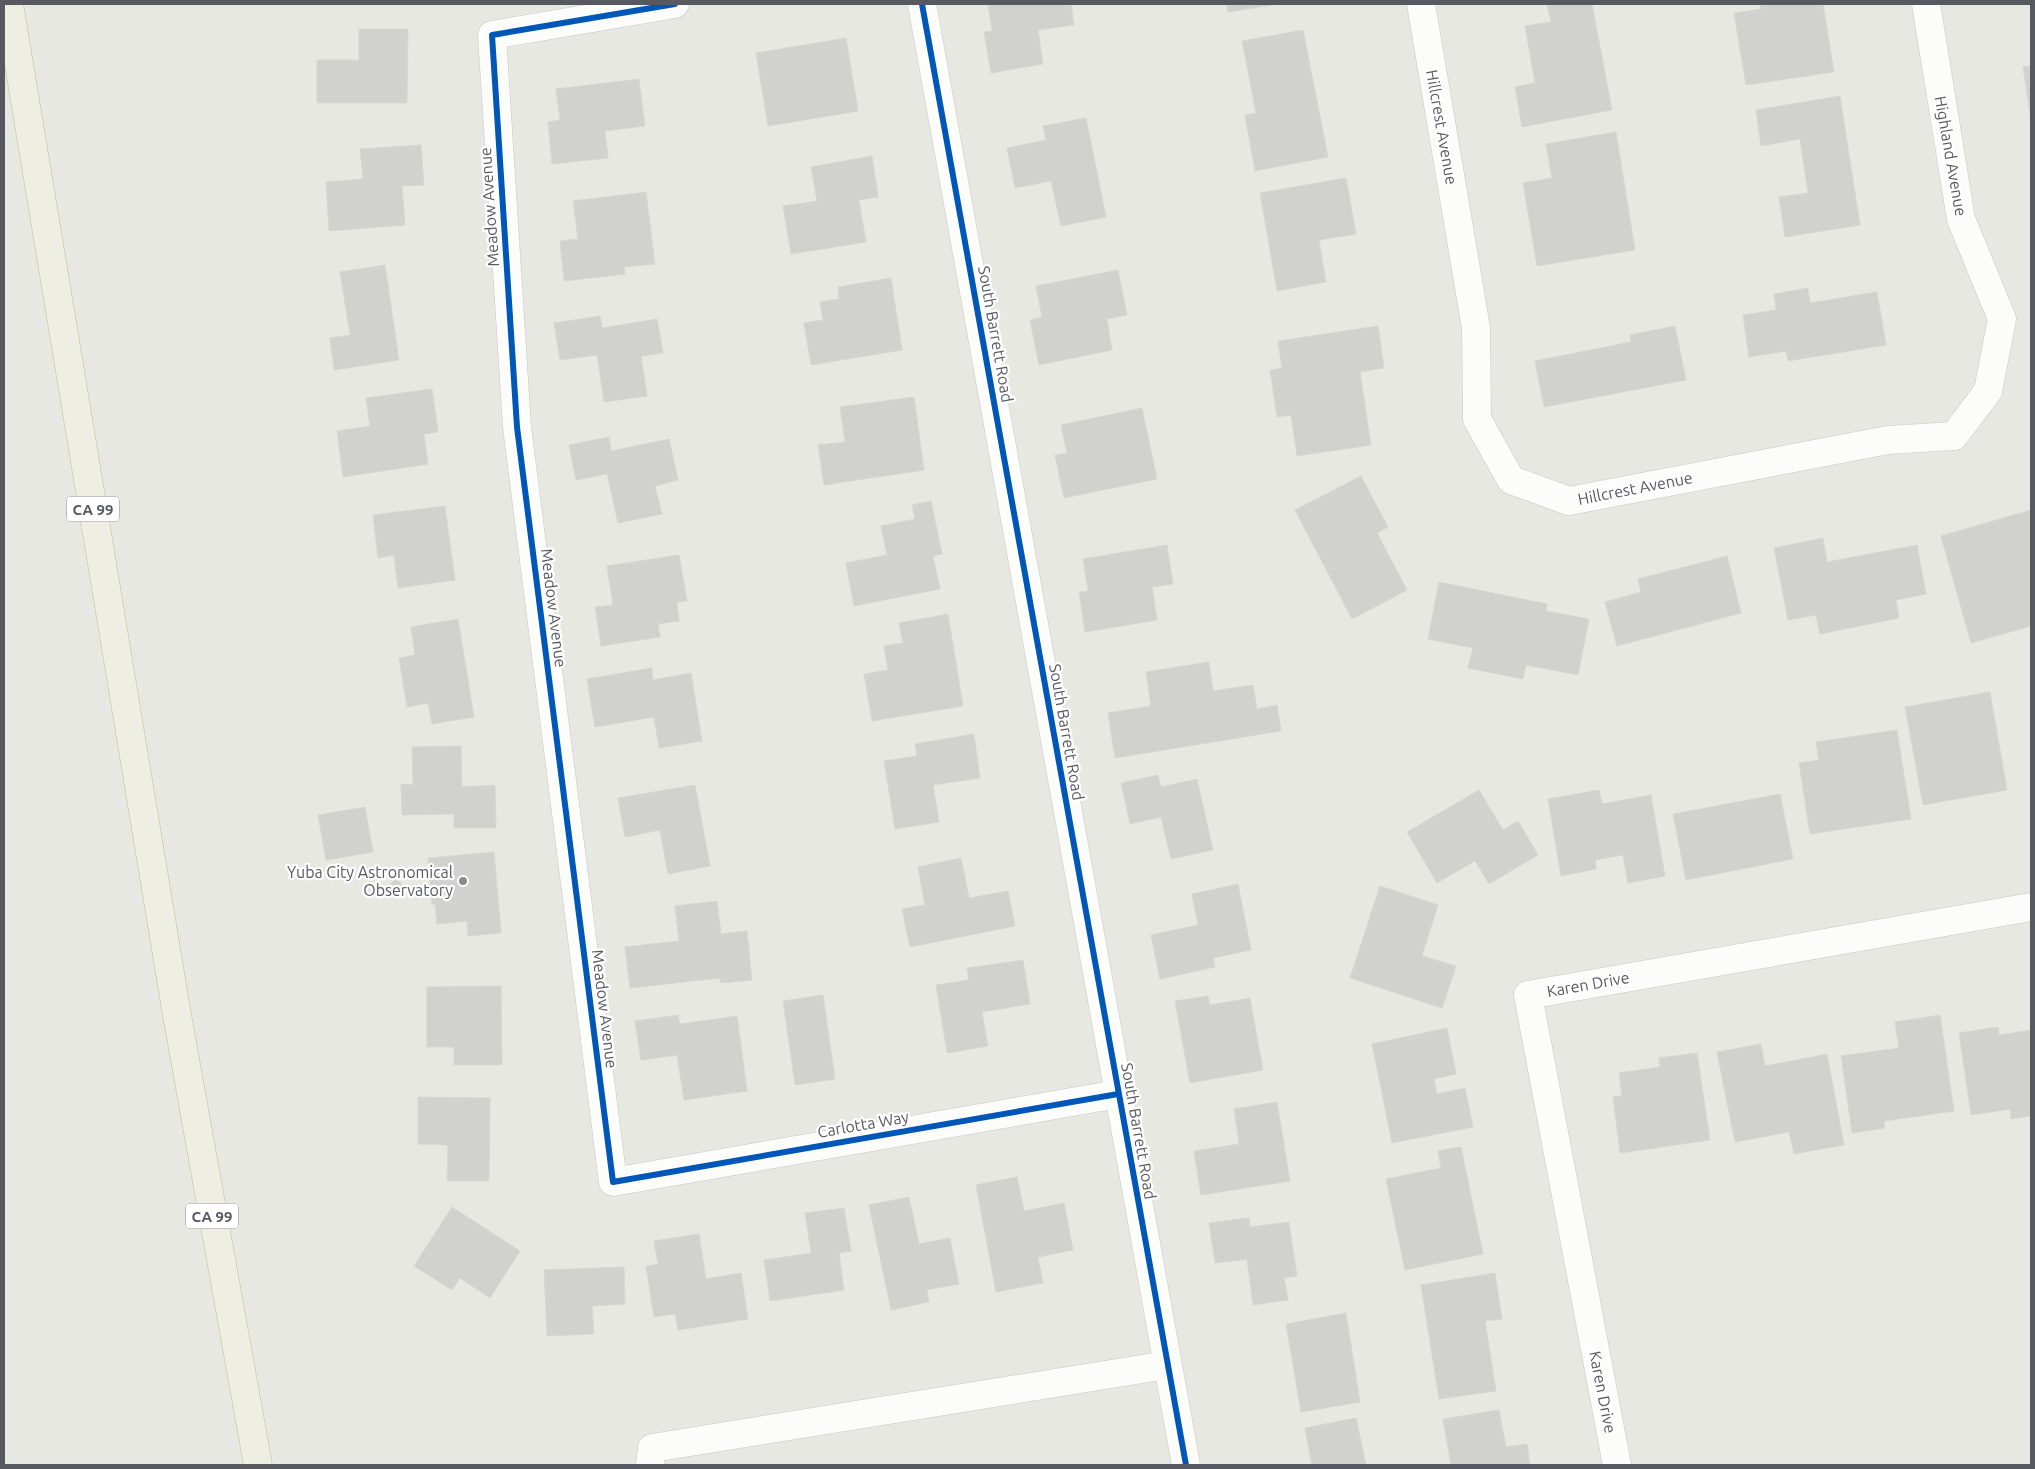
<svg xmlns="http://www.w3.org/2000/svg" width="2035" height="1469" font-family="Ubuntu,sans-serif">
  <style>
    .building { fill: #d1d1cd; stroke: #d8d7d1 }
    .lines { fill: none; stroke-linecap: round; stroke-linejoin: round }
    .minor-casing { stroke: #c6c6c6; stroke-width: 29 }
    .trunk-casing { stroke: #bfbd90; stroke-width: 29 }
    .minor { stroke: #fcfcfb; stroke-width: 28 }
    .trunk { stroke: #eeefe2; stroke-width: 28 }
    .cycleway-casing { stroke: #fff; stroke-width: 9 }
    .cycleway { stroke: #0057b8; stroke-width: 6 }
    .poi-dot { fill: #8a8b8e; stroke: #fff; stroke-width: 2 }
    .labels { text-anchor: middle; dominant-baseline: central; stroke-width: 4.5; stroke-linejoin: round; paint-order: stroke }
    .shield { fill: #fff; stroke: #8a8b90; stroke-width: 1 }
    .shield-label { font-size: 15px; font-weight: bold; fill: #585960 }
    .street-label { font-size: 16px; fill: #585960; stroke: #fff }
    .poi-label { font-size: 16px; fill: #585960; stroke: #fff; text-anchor: end }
  </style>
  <rect width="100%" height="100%" fill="#e8e8e2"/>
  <g class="building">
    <polygon points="988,4 1071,4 1074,25 1038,30 1043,64 991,73 984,32 992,31"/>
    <polygon points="1226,4 1280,4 1228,12"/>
    <polygon points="1547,4 1592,4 1612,110 1522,127 1515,87 1535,83 1525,26 1551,22"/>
    <polygon points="1760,4 1823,4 1834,72 1746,85 1734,13 1761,9"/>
    <polygon points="359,29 408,29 407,103 317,103 317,60 359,60"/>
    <polygon points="1303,30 1328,157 1255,171 1245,115 1256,113 1242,41"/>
    <polygon points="846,38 858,111 768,126 756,53"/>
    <polygon points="2031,66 2031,121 2023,67"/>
    <polygon points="639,79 645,126 605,131 608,158 552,164 548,122 560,120 556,89"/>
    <polygon points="1840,96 1860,225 1785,237 1779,197 1808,193 1800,139 1761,146 1756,110"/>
    <polygon points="1086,118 1106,217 1061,226 1051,181 1015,188 1007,148 1046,140 1043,126"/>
    <polygon points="1616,132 1635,250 1537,266 1523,183 1552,178 1546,144"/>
    <polygon points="421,145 424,185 402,186 405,225 329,231 326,182 363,179 360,149"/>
    <polygon points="872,156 878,197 859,200 866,242 791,254 783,206 817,201 811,167"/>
    <polygon points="1346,178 1356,234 1319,240 1326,282 1277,291 1260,193"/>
    <polygon points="646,192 655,264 624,267 625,274 564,281 560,241 578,239 573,201"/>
    <polygon points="385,265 399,360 334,370 330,338 350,335 340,272"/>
    <polygon points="1118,270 1127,315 1107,319 1112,350 1039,365 1030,320 1042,317 1036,286"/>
    <polygon points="891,278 902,350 811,365 804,323 823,320 820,302 839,299 838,287"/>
    <polygon points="1808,288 1810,303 1877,292 1886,345 1788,361 1786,351 1749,357 1743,315 1776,310 1774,294"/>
    <polygon points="600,316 602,328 657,319 663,353 641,356 647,396 604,402 597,355 560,360 554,323"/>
    <polygon points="1378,326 1384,368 1360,372 1371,445 1297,456 1291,415 1277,417 1270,370 1282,368 1278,341"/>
    <polygon points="1675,326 1686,380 1544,407 1535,361 1631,342 1630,335"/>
    <polygon points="432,389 438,432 424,434 428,464 343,477 337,431 370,426 366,398"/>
    <polygon points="914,397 924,470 824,485 818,445 845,442 840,407"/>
    <polygon points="1142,408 1157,479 1064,498 1055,455 1067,453 1061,425"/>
    <polygon points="609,437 611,451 669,439 678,480 655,486 662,514 618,523 607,474 576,480 569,445"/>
    <polygon points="1361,476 1388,527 1377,533 1407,590 1352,619 1295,510"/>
    <polygon points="931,501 942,554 933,556 940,589 854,606 846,563 887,555 881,526 915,519 912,505"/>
    <polygon points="445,506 455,580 398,588 394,555 378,558 373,515"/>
    <polygon points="2031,510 2031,626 1971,643 1941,536"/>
    <polygon points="1823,538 1827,562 1917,545 1926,594 1896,600 1899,618 1820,634 1816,615 1788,620 1774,548"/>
    <polygon points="1167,545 1173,584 1152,587 1157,620 1085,632 1079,592 1088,591 1083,559"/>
    <polygon points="679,555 687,601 677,602 679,621 658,624 660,637 601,646 595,607 613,605 607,566"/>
    <polygon points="1727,556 1741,613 1617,646 1605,602 1641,592 1638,579"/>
    <polygon points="1439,582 1547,604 1546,611 1589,619 1578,675 1526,665 1523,679 1468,668 1473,648 1428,639"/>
    <polygon points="948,614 963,706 872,721 864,674 888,670 884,646 903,643 899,623"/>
    <polygon points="458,619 474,717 432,724 428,703 407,707 399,658 415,655 411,627"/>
    <polygon points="1209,662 1213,691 1253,685 1257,709 1277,705 1281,731 1115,758 1108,713 1151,706 1146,672"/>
    <polygon points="652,668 653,680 691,673 702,741 659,748 654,717 595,727 587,679"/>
    <polygon points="1990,692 2007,790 1923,805 1905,707"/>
    <polygon points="1897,730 1911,819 1810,834 1799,763 1819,760 1816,742"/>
    <polygon points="974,734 980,778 933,785 939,822 895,829 884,761 917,756 915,744"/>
    <polygon points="461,746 462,787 495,785 496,828 454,828 454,814 402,815 401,784 413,785 412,747"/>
    <polygon points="1158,775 1161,787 1197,779 1213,850 1171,859 1161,817 1130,824 1121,783"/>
    <polygon points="695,785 710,866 668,874 660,830 625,837 618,798"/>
    <polygon points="1479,790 1503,830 1518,821 1538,855 1489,884 1475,861 1437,883 1407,832"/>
    <polygon points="1599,790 1602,804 1651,795 1665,876 1628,883 1623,855 1595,860 1596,869 1561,876 1548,799"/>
    <polygon points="1780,794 1793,859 1686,880 1673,814"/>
    <polygon points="365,807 373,852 326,860 318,815"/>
    <polygon points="494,852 501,933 468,936 467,921 437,924 435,904 432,904 428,858"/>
    <polygon points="961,858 969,898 1008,891 1015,926 910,947 902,909 925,905 918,867"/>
    <circle cx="396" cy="886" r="5.5"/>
    <polygon points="1238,884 1251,950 1213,958 1215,967 1160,979 1151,935 1198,925 1192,894"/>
    <polygon points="1380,886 1438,905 1422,956 1456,966 1442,1008 1350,978"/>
    <polygon points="717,901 721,934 747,931 752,980 721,983 720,978 630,988 625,947 679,941 675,906"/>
    <polygon points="1023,960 1030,1004 982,1012 988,1046 947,1053 936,985 969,980 967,968"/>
    <polygon points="501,986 502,1065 454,1065 454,1047 427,1047 427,987"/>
    <polygon points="823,995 835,1079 795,1085 783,1001"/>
    <polygon points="1208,996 1210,1005 1250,998 1263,1070 1190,1083 1175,1001"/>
    <polygon points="678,1015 680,1024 737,1016 747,1091 684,1100 677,1055 641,1060 635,1021"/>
    <polygon points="1940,1015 1954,1111 1884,1121 1885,1128 1852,1133 1841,1056 1899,1048 1895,1022"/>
    <polygon points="1998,1027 1999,1035 2031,1030 2031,1116 2011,1119 2010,1109 1971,1115 1959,1033"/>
    <polygon points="1447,1028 1456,1074 1434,1079 1437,1094 1465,1088 1473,1127 1392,1143 1372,1044"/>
    <polygon points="1761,1044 1765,1066 1827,1054 1844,1145 1794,1154 1789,1132 1735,1142 1717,1052"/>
    <polygon points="1697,1053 1710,1140 1620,1153 1613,1097 1622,1096 1619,1073 1660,1067 1659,1058"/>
    <polygon points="418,1097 490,1098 489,1181 447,1181 448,1145 418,1144"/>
    <polygon points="1277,1102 1290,1181 1201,1195 1194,1151 1239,1144 1234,1109"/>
    <polygon points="1461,1147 1483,1254 1405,1270 1386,1179 1441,1168 1438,1151"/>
    <polygon points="1017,1177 1024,1211 1064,1203 1073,1250 1038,1257 1043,1283 996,1292 976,1185"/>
    <polygon points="909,1197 919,1244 950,1238 959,1284 927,1290 929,1302 891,1310 869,1205"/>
    <polygon points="452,1207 520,1251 490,1298 460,1278 452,1290 414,1266"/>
    <polygon points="844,1208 851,1251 839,1253 844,1290 770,1301 764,1260 811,1253 805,1213"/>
    <polygon points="1249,1218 1250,1227 1289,1222 1297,1276 1284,1278 1288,1300 1253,1305 1247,1259 1215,1263 1209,1223"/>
    <polygon points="699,1234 706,1279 741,1273 748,1319 678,1330 675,1314 654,1317 646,1266 658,1264 654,1241"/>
    <polygon points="624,1267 625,1304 592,1306 594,1334 547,1336 544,1270"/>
    <polygon points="1495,1273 1502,1319 1485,1321 1496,1391 1439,1399 1421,1285"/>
    <polygon points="1346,1313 1360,1402 1301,1412 1286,1324"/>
    <polygon points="1499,1410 1506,1447 1527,1444 1530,1465 1451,1465 1443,1419"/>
    <polygon points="1356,1418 1366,1465 1312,1465 1305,1428"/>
  </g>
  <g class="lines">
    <defs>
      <g id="minor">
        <polyline points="675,4 492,35 517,427 613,1182 1118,1094"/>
        <polyline points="922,4 1186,1465"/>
        <polyline points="1421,4 1476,328 1477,419 1511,480 1569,501 1888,440 1954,436 1988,391 2002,319 1961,219 1926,4"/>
        <polyline points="650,1465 652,1448 1167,1365"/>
        <polyline points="1617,1465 1528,995 2031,907"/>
      </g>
      <polyline id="trunk" points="9,4 177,1015 258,1465"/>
    </defs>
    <use href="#minor" class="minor-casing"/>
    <use href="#trunk" class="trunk-casing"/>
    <use href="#minor" class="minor"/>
    <use href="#trunk" class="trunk"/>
    <defs>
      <g id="cycleway">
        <polyline points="675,4 492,35 517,427 613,1182 1118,1094"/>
        <polyline points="922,4 1186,1465"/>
      </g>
    </defs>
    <use href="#cycleway" class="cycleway-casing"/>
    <use href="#cycleway" class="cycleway"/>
  </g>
  <circle class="poi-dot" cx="463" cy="881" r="5"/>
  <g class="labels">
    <g class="shield">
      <rect x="67" y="496.5" width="52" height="25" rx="4"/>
      <rect x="186" y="1203.5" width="52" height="25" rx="4"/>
    </g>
    <g class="shield-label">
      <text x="93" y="509">CA 99</text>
      <text x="212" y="1216">CA 99</text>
    </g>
    <g class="street-label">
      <text transform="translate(1442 127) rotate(80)">Hillcrest Avenue</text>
      <text transform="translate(1951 156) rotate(80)">Highland Avenue</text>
      <text transform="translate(489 207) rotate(-94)">Meadow Avenue</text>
      <text transform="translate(996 334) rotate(80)">South Barrett Road</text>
      <text transform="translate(1635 488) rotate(-11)">Hillcrest Avenue</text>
      <text transform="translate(554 608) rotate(83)">Meadow Avenue</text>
      <text transform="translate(1067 732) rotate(80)">South Barrett Road</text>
      <text transform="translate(1588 984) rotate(-10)">Karen Drive</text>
      <text transform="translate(605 1009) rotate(83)">Meadow Avenue</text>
      <text transform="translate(863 1124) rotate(-10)">Carlotta Way</text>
      <text transform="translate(1139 1131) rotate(80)">South Barrett Road</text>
      <text transform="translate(1603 1392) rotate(79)">Karen Drive</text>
    </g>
    <g class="poi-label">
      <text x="453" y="872">Yuba City Astronomical<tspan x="453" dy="18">Observatory</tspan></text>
    </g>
  </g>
  <rect width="2035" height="1469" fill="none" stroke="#585960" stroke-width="10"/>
</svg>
